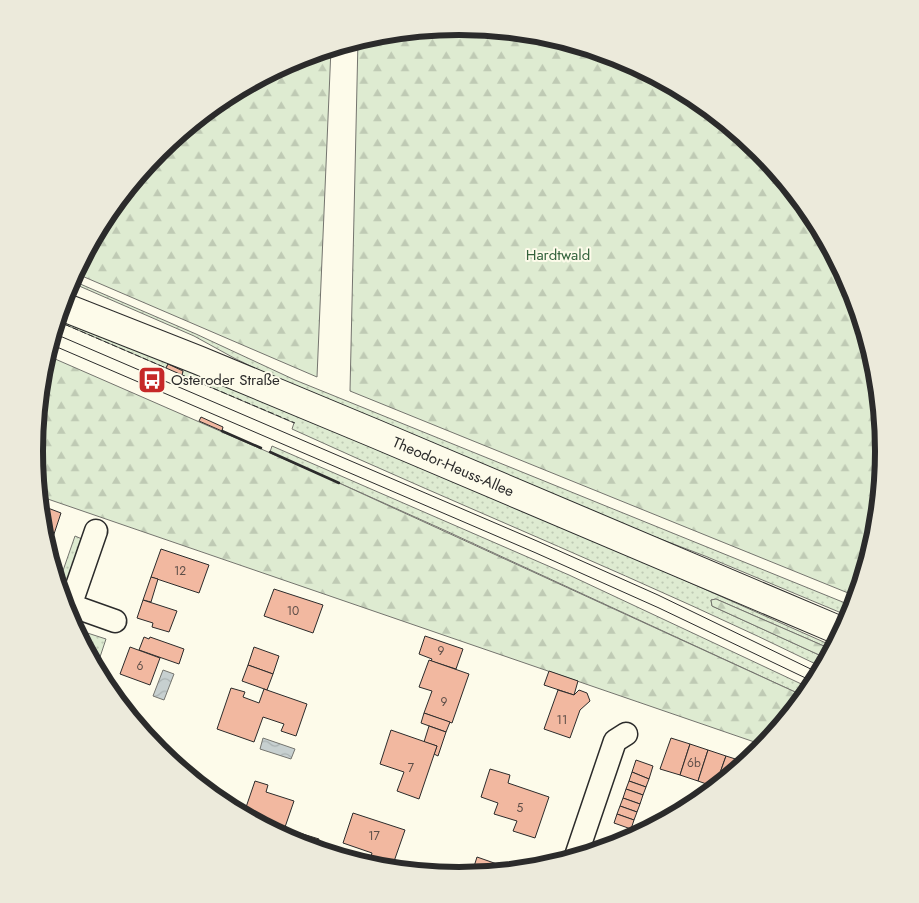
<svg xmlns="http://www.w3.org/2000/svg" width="919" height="903" font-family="Jost,sans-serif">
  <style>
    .grass { fill: url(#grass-dots); stroke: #74746e }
    .forest { fill: url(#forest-firs); stroke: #74746e }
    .water { fill: url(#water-waves); stroke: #74746e }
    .building { fill: #f2b8a0; stroke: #2b2b2b }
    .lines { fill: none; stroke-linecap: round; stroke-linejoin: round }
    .minor-casing { stroke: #2b2b2b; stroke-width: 25 }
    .major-casing { stroke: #2b2b2b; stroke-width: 30 }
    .minor { stroke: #fdfbea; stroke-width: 22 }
    .major { stroke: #fdfbea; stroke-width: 28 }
    .tram { stroke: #2b2b2b; stroke-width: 1 }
    .fence { stroke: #2b2b2b; stroke-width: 1; stroke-dasharray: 6 2.5; stroke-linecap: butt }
    .wall { stroke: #2b2b2b; stroke-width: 2.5 }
    .labels { text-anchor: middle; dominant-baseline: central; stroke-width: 4; stroke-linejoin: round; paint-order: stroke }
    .number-label { font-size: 12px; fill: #5d4e48 }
    .park-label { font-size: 15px; fill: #34623c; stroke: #fdfbea }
    .poi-label { font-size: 15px; fill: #2b2b2b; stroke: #fdfbea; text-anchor: start }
    .street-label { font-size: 15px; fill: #2b2b2b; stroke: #fdfbea }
    .rim { fill: none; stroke: #2b2b2b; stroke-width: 6 }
  </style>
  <defs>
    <pattern id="grass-dots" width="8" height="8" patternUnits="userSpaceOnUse" patternTransform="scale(1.25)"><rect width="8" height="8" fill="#deebd1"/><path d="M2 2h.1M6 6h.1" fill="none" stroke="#bfcab4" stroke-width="1.8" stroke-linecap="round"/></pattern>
    <pattern id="forest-firs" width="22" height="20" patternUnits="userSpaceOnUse" patternTransform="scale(1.25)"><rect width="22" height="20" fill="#deebd1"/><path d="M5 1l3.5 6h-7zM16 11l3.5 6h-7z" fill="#bfcab4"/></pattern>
    <pattern id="water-waves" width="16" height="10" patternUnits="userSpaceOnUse" patternTransform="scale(1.25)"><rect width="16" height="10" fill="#c7d0d0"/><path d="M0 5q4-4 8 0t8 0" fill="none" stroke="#abb3b3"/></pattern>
  </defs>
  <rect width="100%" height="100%" fill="#fdfbea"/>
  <g class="grass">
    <polygon points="71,280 196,334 295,380 855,607 851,617 705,556 621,524 279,380 234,358 194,336 70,282"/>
    <path d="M58,318L118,340L587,537L835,647L833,650L716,599L711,600L712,606L828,659L824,668C649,582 469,510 292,429L294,423L182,375L183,370L168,364L166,368L57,321Z"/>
    <polygon points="272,446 569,575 812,689 806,697 444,530 270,452"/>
    <polygon points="75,536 82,539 65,589 58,585"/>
    <polygon points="75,629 106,639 96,669"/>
  </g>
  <g class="forest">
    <polygon points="460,26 543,34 622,59 696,98 760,151 813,215 852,289 877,369 885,452 877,535 858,597 350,391 358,40 377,34"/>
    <polygon points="331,48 317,377 75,273 106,215 159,151 223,98 297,59"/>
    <polygon points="46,355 339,483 806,697 766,746 39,496 34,451 42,368"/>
    <polygon points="716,599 833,650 828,659 712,606 711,600"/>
  </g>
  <g class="water">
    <polygon points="163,670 174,674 164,700 153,696"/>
    <polygon points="263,738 295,749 291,759 260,749"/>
  </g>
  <g class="building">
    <polygon points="168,364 183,371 182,375 166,368"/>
    <polygon points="201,417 223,427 222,431 199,421"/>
    <polygon points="40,505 61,513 53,537 49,535 45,544 42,534"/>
    <polygon points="161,549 209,565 199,593 151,577"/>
    <polygon points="151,577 158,579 151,602 143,600"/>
    <polygon points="274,589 323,605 313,633 264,616"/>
    <polygon points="143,600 177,611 169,632 152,627 153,623 137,618"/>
    <polygon points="425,636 463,649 456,669 431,661 432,659 419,654"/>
    <polygon points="144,637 149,639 150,637 184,649 179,664 139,650"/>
    <polygon points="130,647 160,658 150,685 120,674"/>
    <polygon points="254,647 279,656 273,674 248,665"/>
    <polygon points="429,660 469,674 452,723 424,713 432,691 419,687"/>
    <polygon points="248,665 273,674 267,690 242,681"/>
    <polygon points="549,671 578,681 574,695 544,685"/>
    <polygon points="231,688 245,692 243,697 259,703 264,689 307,704 296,736 281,731 284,724 263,717 254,742 217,729"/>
    <polygon points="558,690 574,695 579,690 587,693 590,701 580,710 570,738 544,729"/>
    <polygon points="424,713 450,722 446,732 421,723"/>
    <polygon points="429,726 446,732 438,756 434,754 437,746 424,742"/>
    <polygon points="391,730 437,746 419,799 397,791 404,772 380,764"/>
    <polygon points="671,738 690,744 680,775 660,769"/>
    <polygon points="690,744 708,750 698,781 680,775"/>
    <polygon points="708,750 726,756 715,787 698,781"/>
    <polygon points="726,756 745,762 744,766 717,788 715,787"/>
    <polygon points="636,760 653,766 649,779 632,772"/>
    <polygon points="490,769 510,775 508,783 549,797 535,838 513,831 517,821 494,814 498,803 481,797"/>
    <polygon points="632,772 649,779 646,787 629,781"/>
    <polygon points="255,781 268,785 266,792 294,801 284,830 243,816"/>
    <polygon points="629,781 646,787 643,795 626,789"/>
    <polygon points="626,789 643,795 640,804 623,798"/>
    <polygon points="623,798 640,804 637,812 620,806"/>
    <polygon points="620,806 637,812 634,820 617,814"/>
    <polygon points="353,813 405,830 391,870 368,866 372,853 343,843"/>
    <polygon points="617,814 634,820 631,829 614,823"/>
    <polygon points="290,830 319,839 315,850 297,844 287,839"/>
    <polygon points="477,857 517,871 471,876"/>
  </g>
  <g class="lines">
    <defs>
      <g id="minor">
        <polyline points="70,605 115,621"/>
        <polyline points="67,615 96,531"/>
        <polyline points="575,859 615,741 626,734"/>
      </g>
      <g id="major">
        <path id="s1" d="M61,306L198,360L376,434L843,632"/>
      </g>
    </defs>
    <use href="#minor" class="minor-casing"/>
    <use href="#major" class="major-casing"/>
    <use href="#minor" class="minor"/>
    <use href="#major" class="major"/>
    <g class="tram">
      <polyline points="53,333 537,541 658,595 821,674"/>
      <polyline points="50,344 536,553 659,608 816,683"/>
    </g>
    <g class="fence">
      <polyline points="57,321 166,368"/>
      <polyline points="182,375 295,423"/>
    </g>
    <g class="wall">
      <polyline points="222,431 261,448"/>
      <polyline points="270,452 339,483"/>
    </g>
  </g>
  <defs>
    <symbol id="bus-square" viewBox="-11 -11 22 22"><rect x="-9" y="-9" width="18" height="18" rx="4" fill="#c62828" stroke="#fdfbea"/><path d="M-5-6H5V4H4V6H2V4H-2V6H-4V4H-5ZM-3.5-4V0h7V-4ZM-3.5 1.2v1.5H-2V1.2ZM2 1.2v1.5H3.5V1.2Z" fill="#fff"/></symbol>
  </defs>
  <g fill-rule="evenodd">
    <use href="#bus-square" x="136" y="364" width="32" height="32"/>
  </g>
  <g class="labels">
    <g class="number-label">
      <text x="180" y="571">12</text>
      <text x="293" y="611">10</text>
      <text x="441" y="651">9</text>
      <text x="140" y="666">6</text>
      <text x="444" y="702">9</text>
      <text x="562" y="720">11</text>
      <text x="694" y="763">6b</text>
      <text x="411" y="768">7</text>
      <text x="520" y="808">5</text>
      <text x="374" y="836">17</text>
    </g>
    <g class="park-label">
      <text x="558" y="255">Hardtwald</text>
    </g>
    <g class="poi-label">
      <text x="171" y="380">Osteroder Straße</text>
    </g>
    <g class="street-label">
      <text stroke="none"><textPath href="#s1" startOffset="424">Theodor-Heuss-Allee</textPath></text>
    </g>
  </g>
  <path d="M0 0H919V903H0ZM43 451a416 416 0 1 1 832 0a416 416 0 1 1-832 0Z" fill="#eceadb" fill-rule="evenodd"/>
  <path class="rim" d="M43 451a416 416 0 1 1 832 0a416 416 0 1 1-832 0Z"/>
</svg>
